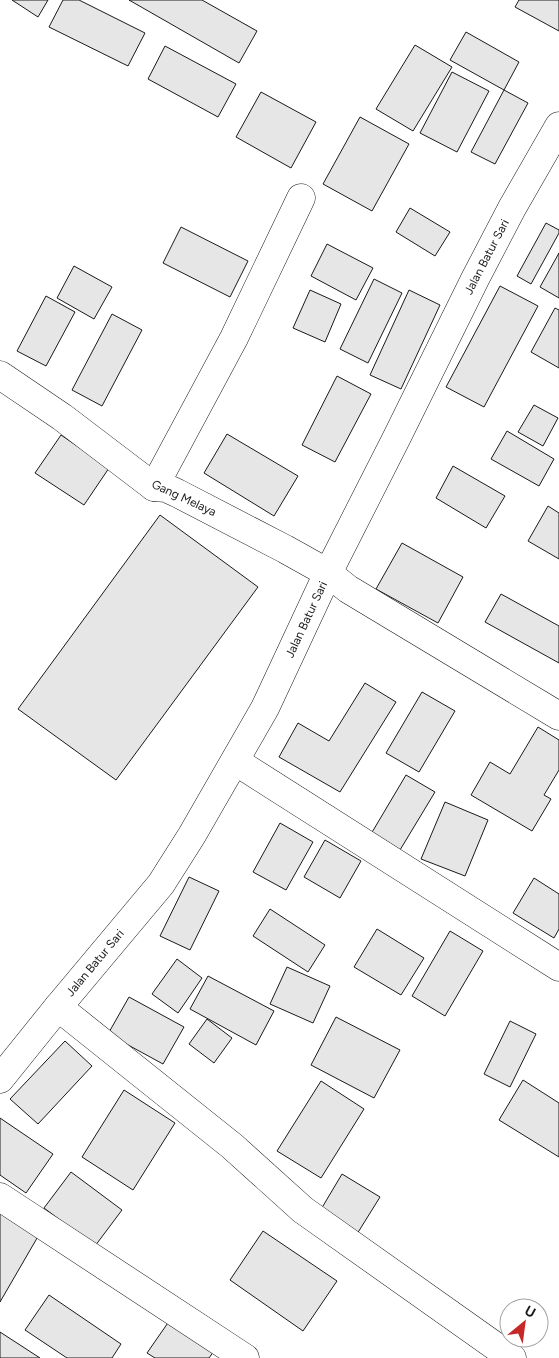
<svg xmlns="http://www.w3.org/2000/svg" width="559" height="1358" font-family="Figtree,sans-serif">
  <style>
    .building { fill: #e6e6e6; stroke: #1a1a1a }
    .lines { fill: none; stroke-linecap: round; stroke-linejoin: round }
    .minor-casing { stroke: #1a1a1a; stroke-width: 29 }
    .minor { stroke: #fff; stroke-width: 28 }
    .labels { text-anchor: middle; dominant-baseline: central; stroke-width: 4; stroke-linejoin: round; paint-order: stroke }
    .street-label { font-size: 12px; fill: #1a1a1a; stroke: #fff }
  </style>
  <rect width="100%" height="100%" fill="#fff"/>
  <g class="building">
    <polygon points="12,0 48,0 38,17"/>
    <polygon points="63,0 79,0 145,33 128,66 49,27"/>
    <polygon points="129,0 202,0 257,31 239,63"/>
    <polygon points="519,0 559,0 559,31 515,7"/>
    <polygon points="466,32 519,62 504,90 450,60"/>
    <polygon points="415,45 452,67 413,131 376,109"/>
    <polygon points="165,46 236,84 218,117 148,79"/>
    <polygon points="452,72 489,91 457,152 420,133"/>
    <polygon points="504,90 528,103 495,164 471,152"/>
    <polygon points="261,92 316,122 291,168 236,137"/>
    <polygon points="360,117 409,144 372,211 323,184"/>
    <polygon points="410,208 450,232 435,256 396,232"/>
    <polygon points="546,223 559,230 559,233 531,284 517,276"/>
    <polygon points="181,227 248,261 230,297 163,263"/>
    <polygon points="327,244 373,268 356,300 311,276"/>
    <polygon points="559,253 559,298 540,287"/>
    <polygon points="74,266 112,287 94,319 57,298"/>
    <polygon points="374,279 402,293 368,363 340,349"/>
    <polygon points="500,286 538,306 484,407 446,387"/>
    <polygon points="310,290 341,304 325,342 293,328"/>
    <polygon points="409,290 440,305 401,389 370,375"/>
    <polygon points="46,296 75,312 46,366 17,351"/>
    <polygon points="555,308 559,310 559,368 531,352"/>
    <polygon points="112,314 142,330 102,406 72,390"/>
    <polygon points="337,376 371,394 335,462 302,445"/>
    <polygon points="534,405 558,418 543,446 518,432"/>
    <polygon points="507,431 554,459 539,486 491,459"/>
    <polygon points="227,434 298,476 274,516 204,473"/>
    <polygon points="61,435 109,468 84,505 35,473"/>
    <polygon points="453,466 505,496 486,528 436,498"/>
    <polygon points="548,506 559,513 559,559 528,541"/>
    <polygon points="160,515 258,587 116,780 18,709"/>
    <polygon points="402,543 463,577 438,623 376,589"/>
    <polygon points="501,594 559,626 559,663 485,622"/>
    <polygon points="365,683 396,702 340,792 279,757 298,723 329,741"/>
    <polygon points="422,692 455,711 419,772 386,753"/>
    <polygon points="538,727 559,740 559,770 544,795 551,799 532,831 471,795 490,762 510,774"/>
    <polygon points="406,775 435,792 400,850 371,834"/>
    <polygon points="445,802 488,820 465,876 421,859"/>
    <polygon points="280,823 313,842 286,890 253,872"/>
    <polygon points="325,840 361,861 340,898 304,877"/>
    <polygon points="189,877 219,891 190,950 160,936"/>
    <polygon points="534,878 559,894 559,929 554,938 513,913"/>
    <polygon points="270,909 325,945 308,972 253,936"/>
    <polygon points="377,929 424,958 401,995 354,967"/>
    <polygon points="450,931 483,951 445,1016 412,996"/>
    <polygon points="177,959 202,978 178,1013 152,994"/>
    <polygon points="287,967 330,986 313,1023 270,1004"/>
    <polygon points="208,976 274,1011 256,1045 190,1009"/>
    <polygon points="129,997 184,1027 163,1064 108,1034"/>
    <polygon points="336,1017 400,1050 374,1098 311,1065"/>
    <polygon points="207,1019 232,1038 214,1063 189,1044"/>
    <polygon points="510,1021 536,1034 510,1087 484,1074"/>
    <polygon points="65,1041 92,1066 38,1124 10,1099"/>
    <polygon points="523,1080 559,1103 559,1157 499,1120"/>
    <polygon points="321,1081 364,1109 321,1178 277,1151"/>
    <polygon points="124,1090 175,1123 133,1190 82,1157"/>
    <polygon points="0,1118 53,1154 26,1193 0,1175"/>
    <polygon points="71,1172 122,1210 95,1246 44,1208"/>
    <polygon points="342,1174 380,1197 357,1234 320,1211"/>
    <polygon points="0,1210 40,1233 0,1302"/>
    <polygon points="263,1231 337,1281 303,1331 230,1280"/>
    <polygon points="49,1295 121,1344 112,1358 67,1358 25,1330"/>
    <polygon points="172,1317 217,1347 209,1358 155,1358 147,1353"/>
    <polygon points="0,1332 40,1358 0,1358"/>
  </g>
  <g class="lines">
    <defs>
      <g id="minor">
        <polyline points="0,375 62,417 154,487 166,488 177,493 285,549 328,573 348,589 559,716"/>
        <polyline points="154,487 234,338 301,198"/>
        <polyline points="235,761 559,967"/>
        <polyline points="58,1007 232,1146 303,1210 512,1358"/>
        <path id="s1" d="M0,1079L58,1007L161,884L192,835L265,708L328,573L397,437L475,279L512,208L559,126"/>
        <polyline points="0,1197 245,1358"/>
      </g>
    </defs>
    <use href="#minor" class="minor-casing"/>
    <use href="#minor" class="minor"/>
  </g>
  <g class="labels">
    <g class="street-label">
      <text stroke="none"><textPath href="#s1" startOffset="960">Jalan Batur Sari</textPath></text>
      <text transform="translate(184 498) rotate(25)">Gang Melaya</text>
      <text stroke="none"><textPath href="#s1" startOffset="555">Jalan Batur Sari</textPath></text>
      <text stroke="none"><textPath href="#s1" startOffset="150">Jalan Batur Sari</textPath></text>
    </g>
  </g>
  <g transform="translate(524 1323) rotate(29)"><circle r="24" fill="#ffffff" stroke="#a3a3a3"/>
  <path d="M0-4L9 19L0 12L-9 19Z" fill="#c62828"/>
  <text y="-8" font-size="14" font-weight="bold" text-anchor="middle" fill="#1a1a1a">U</text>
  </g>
</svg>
